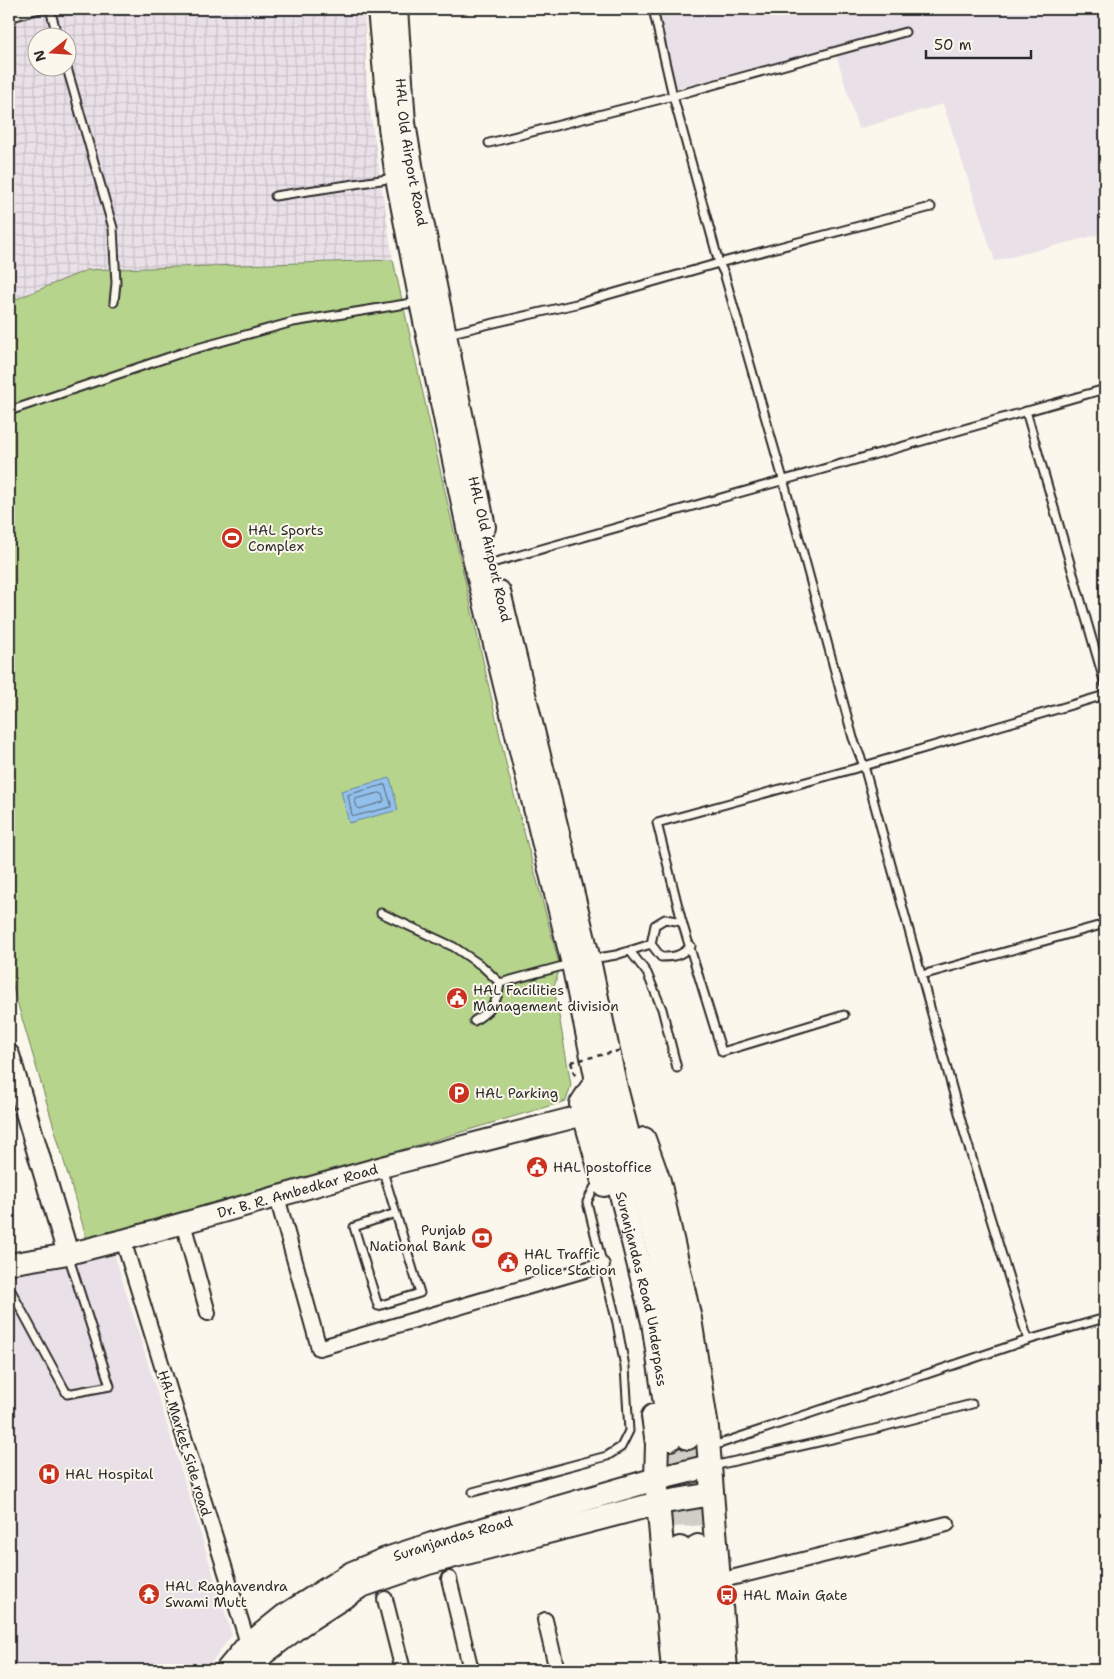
<svg xmlns="http://www.w3.org/2000/svg" width="1114" height="1679" viewBox="0 0 1114 1679" font-family="'Shantell Sans',sans-serif">
<style>
.built{fill:#eae1e8}
.industrial{fill:url(#industrial-grid);fill-rule:evenodd}
.grass{fill:#b7d48d;stroke:#71805c}
.water{fill:#92c0ec;stroke:#69849f}
.lines{fill:none;stroke-linecap:round;stroke-linejoin:round}
.shore{stroke:#546778;stroke-width:1}
.primary-tunnel{stroke:#d1cec5;stroke-width:22;stroke-dasharray:22 11;stroke-linecap:butt}
.lane-casing{stroke:#2b2b2b;stroke-width:11}
.street-casing{stroke:#2b2b2b;stroke-width:18}
.secondary-casing{stroke:#2b2b2b;stroke-width:24}
.primary-casing{stroke:#2b2b2b;stroke-width:26}
.path{stroke:#2b2b2b;stroke-width:2.5;stroke-dasharray:5 4;stroke-linecap:butt}
.lane{stroke:#fbf7ec;stroke-width:7}
.street{stroke:#fbf7ec;stroke-width:14}
.secondary{stroke:#fbf7ec;stroke-width:20}
.primary{stroke:#fbf7ec;stroke-width:22}
.path-bridge{stroke:#2b2b2b;stroke-width:2.5;stroke-dasharray:5 4;stroke-linecap:butt}
.labels{text-anchor:middle;stroke-width:4;stroke-linejoin:round;paint-order:stroke}
.street-label{font-size:14px;fill:#2b2b2b;stroke:#fbf7ec}
.poi-label{font-size:14px;fill:#2b2b2b;stroke:#fbf7ec;text-anchor:start}
</style>
<defs>
<pattern id="industrial-grid" width="8" height="8" patternUnits="userSpaceOnUse" patternTransform="scale(1.25)"><rect width="8" height="8" fill="#eae1e8"/><path d="M0 4h8M4 0v8" fill="none" stroke="#c9c1c7"/></pattern>
</defs>
<rect width="100%" height="100%" fill="#fbf7ec"/>
<filter id="ink" filterUnits="userSpaceOnUse"><feTurbulence type="fractalNoise" baseFrequency=".02" numOctaves="2"/><feDisplacementMap in="SourceGraphic" scale="10" xChannelSelector="R" yChannelSelector="G"/><feConvolveMatrix kernelMatrix="1 2 1 2 8 2 1 2 1" color-interpolation-filters="sRGB"/></filter>
<g filter="url(#ink)">
<g class="built">
<path d="M 650,9 L 1105,9 L 1105,233 L 995,261 L 943,104 L 858,129 L 834,47 L 674,89 Z"/>
<path d="M 114,1253 L 232,1635 L 206,1670 L 9,1670 L 9,1273 Z"/>
</g>
<path class="industrial" d="M 9,9 L 364,9 L 367,91 L 393,260 L 88,270 L 9,302 ZM 38,38 L 68,38 L 68,68 L 38,68 Z"/>
<path class="grass" d="M 393,260 L 508,772 L 560,967 L 554,987 L 571,1085 L 566,1101 L 88,1243 L 9,974 L 9,302 L 87,270 Z"/>
<path class="water" d="M 390,778 L 398,810 L 349,823 L 341,791 Z"/>
<g class="lines">
<g class="shore">
<path d="M 385,785 L 391,804 L 391,807 L 355,816 L 352,815 L 348,795 Z"/>
<path d="M 380,793 L 382,794 L 384,800 L 383,802 L 359,809 L 357,807 L 355,801 L 356,799 Z"/>
</g>
<g class="primary-tunnel">
<path d="M 688,1438 L 698,1546"/>
<path d="M 670,1439 L 680,1548"/>
</g>
<g class="lane-casing">
<g id="lane">
<path d="M 50,9 L 58,38"/>
<path d="M 653,9 L 673,96 L 719,263 L 724,273 L 783,479 L 853,738 L 864,766 L 965,1135 L 1028,1340"/>
<path d="M 9,18 L 40,9"/>
<path d="M 67,68 L 113,228 L 116,283 L 114,302"/>
<path d="M 489,143 L 673,96 L 905,32"/>
<path d="M 275,196 L 394,178"/>
<path d="M 447,334 L 576,304 L 719,263 L 931,207"/>
<path d="M 9,411 L 187,351 L 293,322 L 418,302"/>
<path d="M 1026,411 L 1105,684"/>
<path d="M 492,563 L 1105,389"/>
<path d="M 381,913 L 454,947 L 482,966 L 500,983 L 570,964"/>
<path d="M 651,944 L 655,925 L 665,919 L 682,922"/>
<path d="M 630,951 L 647,973 L 662,1009 L 677,1068"/>
<path d="M 592,959 L 616,955 L 651,944 L 661,957 C 675,957 680,956 691,946"/>
<path d="M 922,975 L 1105,924"/>
<path d="M 844,1015 L 722,1052 L 682,922 L 657,823 L 864,766 L 1105,695"/>
<path d="M 474,1021 C 490,1011 498,1003 500,983"/>
<path d="M 382,1168 L 420,1293 L 378,1306 L 354,1227 L 396,1213"/>
<path d="M 9,1287 L 67,1394 L 110,1386 L 68,1255"/>
<path d="M 710,1444 L 719,1444 L 1028,1340 L 1105,1318"/>
<path d="M 713,1466 L 863,1432 L 972,1404"/>
<path d="M 473,1492 L 607,1456 L 621,1447 L 629,1431 L 625,1367 L 617,1323 L 587,1202 L 594,1188 L 600,1185"/>
</g>
</g>
<g class="street-casing">
<g id="street">
<path d="M 277,1197 L 319,1348 L 602,1265"/>
<path d="M 183,1223 L 208,1313"/>
<path d="M 123,1240 L 250,1650"/>
<path d="M 449,1579 L 471,1670"/>
<path d="M 719,1581 L 947,1524"/>
<path d="M 385,1599 L 403,1670"/>
<path d="M 545,1620 L 557,1670"/>
</g>
</g>
<g class="secondary-casing">
<g id="secondary">
<path d="M 9,1055 L 68,1254"/>
<path id="s1" d="M 9,1264 L 68,1254 L 123,1240 L 382,1167 L 584,1115"/>
</g>
</g>
<g class="primary-casing">
<g id="primary">
<path id="s2" d="M 379,9 L 390,127 L 397,178 L 421,302 L 476,566 L 573,964 L 617,1178 L 653,1322 L 670,1439"/>
<path id="s3" d="M 396,9 L 404,123 L 413,177 L 484,527"/>
<path d="M 499,592 L 589,960 L 615,1084 L 658,1252 L 671,1318 L 682,1385 L 688,1438"/>
<path d="M 596,1081 L 581,1104 L 604,1185"/>
<path d="M 644,1139 L 659,1181 L 690,1319 L 707,1428 L 726,1670"/>
<path d="M 653,1416 L 657,1444 L 656,1479 L 673,1670"/>
<path d="M 698,1546 L 709,1670"/>
<path d="M 680,1548 L 690,1670"/>
<path id="s4" d="M 227,1670 L 247,1646 L 284,1616 L 352,1573 L 386,1559 L 432,1544 L 656,1479 L 710,1466"/>
<path d="M 249,1670 L 264,1653 L 302,1624 L 361,1586 L 428,1563 L 659,1503 L 712,1494"/>
</g>
</g>
<path class="path" d="M 571,1062 L 576,1079"/>
<use href="#lane" class="lane"/>
<use href="#street" class="street"/>
<use href="#secondary" class="secondary"/>
<use href="#primary" class="primary"/>
<path class="path-bridge" d="M 571,1062 L 622,1050"/>
</g>
</g>
<defs>
<g id="stadium-disc" transform="scale(1.125)"><circle r="9.5" fill="#c8321e" stroke="#fbf7ec"/><path d="M0-5a6.5 5 0 1 0 0 10a6.5 5 0 1 0 0-10ZM-3.5-1.8h7v3.6h-7Z" fill="#fff"/></g>
<g id="civic-disc" transform="scale(1.125)"><circle r="9.5" fill="#c8321e" stroke="#fbf7ec"/><path d="M-.6-6.5H3V-4.5H.6V-3L4-1V1h2V6H-6V1h2V-1L-.6-3ZM-1.2 2.5V6h2.4V2.5Z" fill="#fff"/></g>
<g id="parking-disc" transform="scale(1.125)"><circle r="9.5" fill="#c8321e" stroke="#fbf7ec"/><path d="M-3.5-5.5H1a3.5 3.5 0 0 1 0 7H-1V5.5H-3.5ZM-1-3.4V-.6H.8a1.4 1.4 0 0 0 0-2.8Z" fill="#fff"/></g>
<g id="bank-disc" transform="scale(1.125)"><circle r="9.5" fill="#c8321e" stroke="#fbf7ec"/><path d="M-6-4H6V4H-6ZM0-2.3a2.3 2.3 0 1 0 0 4.6a2.3 2.3 0 1 0 0-4.6Z" fill="#fff"/></g>
<g id="hospital-disc" transform="scale(1.125)"><circle r="9.5" fill="#c8321e" stroke="#fbf7ec"/><path d="M-5-5h3v3.5h4V-5h3V5h-3V1.5h-4V5h-3Z" fill="#fff"/></g>
<g id="temple-disc" transform="scale(1.125)"><circle r="9.5" fill="#c8321e" stroke="#fbf7ec"/><path d="M0-6L5-2H3V0L6.5 2.5H4V6H1.5V3h-3V6H-4V2.5H-6.5L-3 0V-2H-5Z" fill="#fff"/></g>
<g id="bus-disc" transform="scale(1.125)"><circle r="9.5" fill="#c8321e" stroke="#fbf7ec"/><path d="M-5-6H5V4H4V6H2V4H-2V6H-4V4H-5ZM-3.5-4V0h7V-4ZM-3.5 1.2v1.5H-2V1.2ZM2 1.2v1.5H3.5V1.2Z" fill="#fff"/></g>
</defs>
<g fill-rule="evenodd">
<use href="#stadium-disc" x="232" y="538"/>
<use href="#civic-disc" x="457" y="998"/>
<use href="#parking-disc" x="459" y="1093"/>
<use href="#civic-disc" x="537" y="1167"/>
<use href="#bank-disc" x="482" y="1238"/>
<use href="#civic-disc" x="508" y="1262"/>
<use href="#hospital-disc" x="49" y="1474"/>
<use href="#temple-disc" x="149" y="1594"/>
<use href="#bus-disc" x="727" y="1595"/>
</g>
<g class="labels">
<g class="street-label">
<text dy="5" stroke="none"><textPath href="#s3" startOffset="144">HAL Old Airport Road</textPath></text>
<text transform="translate(490 549) rotate(77)" y="5">HAL Old Airport Road</text>
<text dy="5" stroke="none"><textPath href="#s1" startOffset="298">Dr. B. R. Ambedkar Road</textPath></text>
<text dy="5" stroke="none"><textPath href="#s2" startOffset="1308">Suranjandas Road Underpass</textPath></text>
<text transform="translate(185 1443) rotate(73)" y="5">HAL Market Side road</text>
<text dy="5" stroke="none"><textPath href="#s4" startOffset="266">Suranjandas Road</textPath></text>
</g>
<g class="poi-label">
<text x="248" y="535">HAL Sports<tspan x="248" dy="16">Complex</tspan></text>
<text x="473" y="995">HAL Facilities<tspan x="473" dy="16">Management division</tspan></text>
<text x="475" y="1098">HAL Parking</text>
<text x="553" y="1172">HAL postoffice</text>
<text x="466" y="1235" text-anchor="end">Punjab<tspan x="466" dy="16">National Bank</tspan></text>
<text x="524" y="1259">HAL Traffic<tspan x="524" dy="16">Police Station</tspan></text>
<text x="65" y="1479">HAL Hospital</text>
<text x="165" y="1591">HAL Raghavendra<tspan x="165" dy="16">Swami Mutt</tspan></text>
<text x="743" y="1600">HAL Main Gate</text>
</g>
</g>
<rect width="1114" height="1679" fill="none" stroke="#fbf7ec" stroke-width="30"/>
<rect x="15" y="15" width="1084" height="1649" fill="none" stroke="#2b2b2b" stroke-width="2" filter="url(#ink)"/>
<g transform="translate(52 52) rotate(253)"><circle r="24" fill="#fbf7ec" stroke="#a8a59f"/>
<path d="M0-4L9 19L0 12L-9 19Z" fill="#c8321e"/>
<text y="-8" font-size="14" font-weight="bold" text-anchor="middle" fill="#2b2b2b">N</text>
</g>
<path d="M926 50v8h105v-8" fill="none" stroke="#2b2b2b" stroke-width="2.5"/>
<text x="934" y="50" font-size="15" fill="#2b2b2b" stroke="#fbf7ec" stroke-width="4" paint-order="stroke">50 m</text>
</svg>
